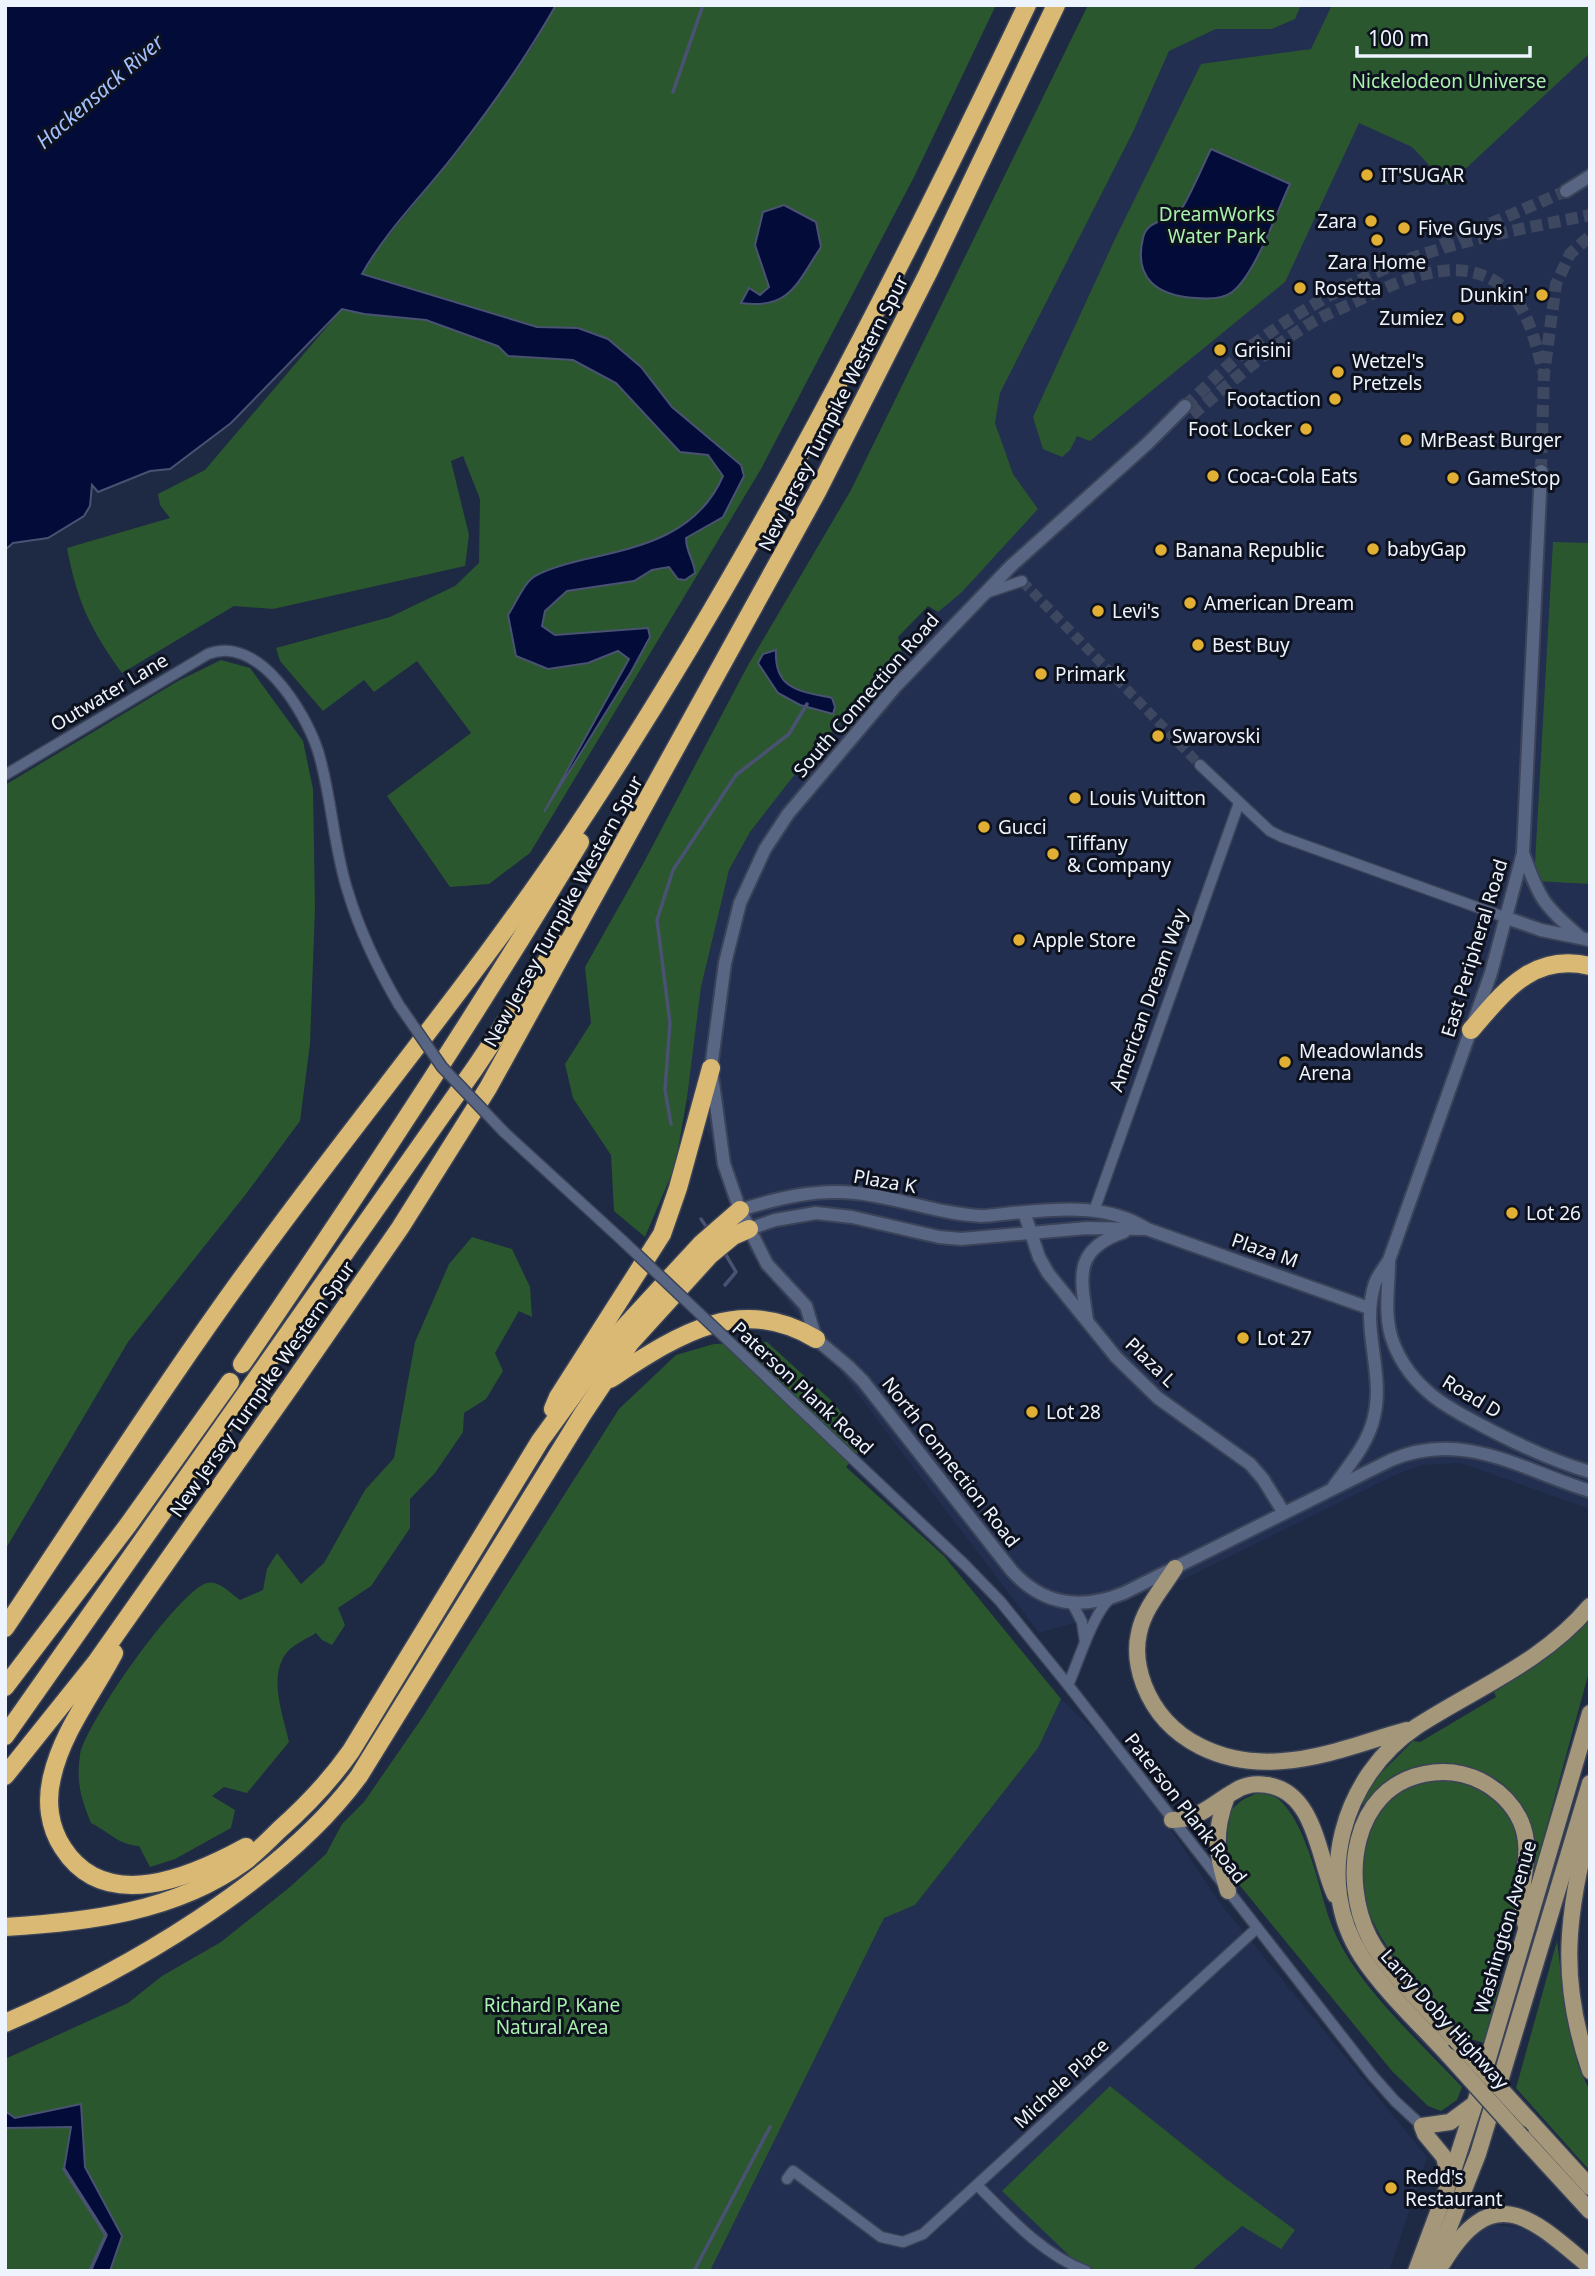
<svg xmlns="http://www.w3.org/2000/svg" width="1595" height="2276" viewBox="0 0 1595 2276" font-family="'Noto Sans',sans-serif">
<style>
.built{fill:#222f50}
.green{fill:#2b572e}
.water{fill:#030c38;stroke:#4a5273;stroke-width:2}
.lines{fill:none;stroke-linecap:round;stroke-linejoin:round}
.stream{stroke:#4a5273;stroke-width:3.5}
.minor-tunnel{stroke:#3d475f;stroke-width:10;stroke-dasharray:10 5;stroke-linecap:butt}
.tertiary-tunnel{stroke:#3d475f;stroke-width:12;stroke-dasharray:12 6;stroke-linecap:butt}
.minor-casing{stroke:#3b4358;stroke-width:13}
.tertiary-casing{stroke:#3b4358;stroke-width:16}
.primary-casing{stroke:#3b4358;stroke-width:19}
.motorway-casing{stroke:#3b4358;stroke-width:21}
.minor{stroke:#586684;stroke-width:10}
.tertiary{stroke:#586684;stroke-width:12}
.primary{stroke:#a5987a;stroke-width:16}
.motorway{stroke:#d9b973;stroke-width:18}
.minor-bridge-casing{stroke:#3b4358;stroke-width:13;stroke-linecap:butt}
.primary-bridge-casing{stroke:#3b4358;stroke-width:19;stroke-linecap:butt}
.minor-bridge{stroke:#586684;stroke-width:10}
.primary-bridge{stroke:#a5987a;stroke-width:16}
.poi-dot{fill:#e1af34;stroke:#0d121e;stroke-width:2.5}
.labels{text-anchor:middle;stroke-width:6;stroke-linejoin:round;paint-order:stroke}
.park-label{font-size:19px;fill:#abf1ae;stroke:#0d121e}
.poi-label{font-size:19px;fill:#eef4fe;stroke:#0d121e;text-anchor:start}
.street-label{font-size:19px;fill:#eef4fe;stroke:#0d121e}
.water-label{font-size:21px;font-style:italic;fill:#a4c0fe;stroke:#0d121e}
</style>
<rect width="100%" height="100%" fill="#1e2943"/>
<g class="built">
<path d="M 1301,5 L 1590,5 L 1590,1509 L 1460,1463 L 1422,1465 L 1395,1475 L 1182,1580 L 1155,1586 L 1074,1623 L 1039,1633 L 750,1252 L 727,1196 L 711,1138 L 687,1098 L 701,987 L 729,870 L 750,832 L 792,778 L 902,653 L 907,643 L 934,614 L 962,592 L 1037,509 L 1013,475 L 995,423 L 1000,393 L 1133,132 L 1169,51 L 1216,29 L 1272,29 L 1295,19 Z"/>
<path d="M 1061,1699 L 1125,1760 L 1219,1902 L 1427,2157 L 1389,2271 L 710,2271 L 884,1918 L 915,1905 L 1038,1748 Z"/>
<path d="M 1485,2224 L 1530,2229 L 1580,2271 L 1452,2271 L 1465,2241 Z"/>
</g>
<g class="green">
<path d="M 556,5 L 996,5 L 914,177 L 761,469 L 530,853 L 489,884 L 450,887 L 387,796 L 471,733 L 417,661 L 374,692 L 364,680 L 323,711 L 280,661 L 276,648 L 390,617 L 455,586 L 479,563 L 480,499 L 463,456 L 451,461 L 469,535 L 465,566 L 273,609 L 234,606 L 122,673 C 90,629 77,601 67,548 L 170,518 L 160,505 L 158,494 L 205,470 L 342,309 L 376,251 L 458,151 L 533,46 Z"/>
<path d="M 1088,5 L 1301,5 L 1295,19 L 1272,29 L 1216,29 L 1169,51 L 1133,132 L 1000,393 L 995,423 L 1013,474 L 1038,509 L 962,592 L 938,612 L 928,606 L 898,637 L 902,653 L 792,778 L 750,832 L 729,870 L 701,987 L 687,1098 L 675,1166 L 645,1237 L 614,1211 L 611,1155 L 573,1098 L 565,1064 L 591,1023 L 585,967 L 643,864 L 747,667 L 851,490 Z"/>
<path d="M 1332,5 L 1590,5 L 1590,53 L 1448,185 L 1412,147 L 1359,123 L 1285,282 L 1090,441 L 1077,436 L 1070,450 L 1062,457 L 1043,449 L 1033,417 L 1115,239 L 1201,64 L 1311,49 Z"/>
<path d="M 1553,542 L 1590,543 L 1590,884 L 1534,881 Z"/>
<path d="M 221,660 L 250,668 L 303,741 L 313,789 L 315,907 L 310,1044 L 300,1121 L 246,1194 L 128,1342 L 5,1550 L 5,785 L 178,681 Z"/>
<path d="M 472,1237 L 512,1249 L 530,1287 L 532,1317 L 519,1311 L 495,1353 L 503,1371 L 486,1399 L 464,1413 L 463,1432 L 435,1473 L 410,1499 L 410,1528 L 371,1586 L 338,1608 L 345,1625 L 332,1645 L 322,1640 L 316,1633 C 308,1638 295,1644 288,1651 C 267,1675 283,1715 289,1742 L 247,1793 L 224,1787 L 212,1796 L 235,1810 L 231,1828 L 175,1859 L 150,1867 L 139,1846 C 119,1845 109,1832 91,1823 C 81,1798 76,1783 80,1755 C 85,1724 178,1591 207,1583 C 219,1580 231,1594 240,1600 L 263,1590 L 267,1569 L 277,1553 L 301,1584 L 324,1563 L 365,1490 L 394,1458 L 415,1342 L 449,1264 Z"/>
<path d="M 767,1342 L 834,1403 L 865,1444 L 846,1467 L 944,1556 L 1061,1699 L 1038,1748 L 915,1905 L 884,1918 L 710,2271 L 5,2271 L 5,2059 L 128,2003 L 162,1976 L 221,1942 L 290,1887 L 326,1854 L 342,1824 L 364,1802 L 422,1718 L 619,1409 L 676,1355 L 714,1344 Z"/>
<path d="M 1590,1619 L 1590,1668 L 1534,1873 L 1532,1872 C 1528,1854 1522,1811 1514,1797 C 1492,1761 1423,1754 1390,1778 C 1380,1785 1371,1796 1363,1805 L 1361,1804 L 1376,1778 L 1413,1741 L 1420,1742 L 1496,1697 L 1494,1692 C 1530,1671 1561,1649 1590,1619 Z"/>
<path d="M 1446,1778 C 1478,1784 1511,1801 1519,1835 C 1525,1862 1518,1890 1513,1916 C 1505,1959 1496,2001 1485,2043 L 1467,2038 C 1414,1979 1330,1912 1374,1824 C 1389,1792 1412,1782 1446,1778 Z"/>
<path d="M 1260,1791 C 1304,1796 1318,1891 1332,1926 C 1354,1983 1420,2042 1462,2087 L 1457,2100 L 1441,2111 L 1428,2106 L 1392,2071 L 1237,1882 C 1221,1857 1213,1822 1241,1801 C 1247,1797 1255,1795 1260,1791 Z"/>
<path d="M 1557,1941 L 1566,2016 L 1578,2065 L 1590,2092 L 1590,2171 L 1516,2088 Z"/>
<path d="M 1110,2086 L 1226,2179 L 1295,2230 L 1281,2249 L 1242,2226 L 1191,2271 L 1100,2271 L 1077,2263 L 1002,2191 Z"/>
</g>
<g class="water">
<path d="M 5,5 L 556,5 C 527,56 493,105 457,151 C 426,192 387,229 362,274 L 537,327 L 578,328 L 608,339 L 641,367 L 672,407 L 741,465 L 744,476 L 723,517 L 686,538 C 686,553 694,559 695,573 L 685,580 L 678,579 L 669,567 L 652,570 L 634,581 L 567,591 L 545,611 L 542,626 L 555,635 L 648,628 L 650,637 L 631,672 L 544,812 L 629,659 L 618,651 L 588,663 L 548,669 L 516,656 L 508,615 C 515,605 522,587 531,579 C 540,571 569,563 582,560 C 639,547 697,536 723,476 L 708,455 L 680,452 L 616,383 L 573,360 L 508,356 L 498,346 L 426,320 L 364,314 L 342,309 L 231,423 L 170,469 L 150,471 L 98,492 L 92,485 L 90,506 L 84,516 L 48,538 L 13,543 L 5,550 Z"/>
<path d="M 1211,149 L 1290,184 C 1277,211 1255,275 1232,292 C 1223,299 1207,299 1196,298 C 1159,296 1133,280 1143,238 C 1147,219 1168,222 1180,211 C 1187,203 1205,161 1211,149 Z"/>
<path d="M 784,205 L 816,222 L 821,247 C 797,283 790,310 741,303 L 749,288 L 760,295 L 769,287 L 755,245 L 763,212 Z"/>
<path d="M 776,650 C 774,690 800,691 832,698 L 835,707 L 833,714 L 800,705 L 778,693 L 758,663 L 763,654 Z"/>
<path d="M 81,2104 L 85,2167 L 122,2236 L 110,2271 L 90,2271 L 106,2235 L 64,2169 L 71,2127 L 5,2128 L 5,2111 L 15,2118 Z"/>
</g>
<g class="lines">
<g class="stream">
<path d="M 673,92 L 703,5"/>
<path d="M 671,1124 L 665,1090 L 670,1023 L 657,920 L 673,870 L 736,775 L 789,734 L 807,704"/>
<path d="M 701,1219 L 708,1229"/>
<path d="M 723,1250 L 736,1272 L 725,1285"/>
<path d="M 64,2169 L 106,2235 L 90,2271"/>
<path d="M 694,2271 L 770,2127"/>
</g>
<path class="minor-tunnel" d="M 1022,581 L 1200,765"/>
<g class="tertiary-tunnel">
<path d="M 1441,245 L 1566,191"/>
<path d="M 1185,406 C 1210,384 1233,358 1261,339 C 1307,306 1359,277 1412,258 C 1469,238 1531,227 1590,215"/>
<path d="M 1192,415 C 1230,383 1268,349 1311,323 C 1326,314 1343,308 1359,300 C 1405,278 1465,250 1509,292 C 1530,313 1536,346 1544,374"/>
<path d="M 1541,471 L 1544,374 L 1556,284 L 1570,254 L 1590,236"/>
</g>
<g class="minor-casing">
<g id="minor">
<path d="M 986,593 L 1022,581"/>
<path d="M 1200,765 L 1270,831 L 1282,837 L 1507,918"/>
<path d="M 5,775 L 208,654 C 258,634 305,711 318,751 C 332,797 333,846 348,892 C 360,932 378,969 399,1005"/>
<path d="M 504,1132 L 623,1241"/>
<path d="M 1094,1211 L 1239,803"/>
<path d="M 853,1459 L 964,1564 L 1000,1601 L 1068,1685 L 1372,2075 L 1395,2101 L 1422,2126"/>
<path d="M 1072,1603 L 1082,1622 L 1085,1642"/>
<path d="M 1068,1685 C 1078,1663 1093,1613 1110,1599"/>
<path d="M 787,2179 L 793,2171 L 881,2237 L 903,2242 L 923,2234 L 1257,1928"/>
<path d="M 977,2185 C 1009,2217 1042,2254 1086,2271"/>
</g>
</g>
<g class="tertiary-casing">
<g id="tertiary">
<path d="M 1566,191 L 1590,176"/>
<path d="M 1185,406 L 1148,443 L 1011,566 L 896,686 L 788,814 L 765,849 L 740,903 L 725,963 L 711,1068 L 724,1164 L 740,1210 L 767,1264 L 806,1306 L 816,1339 L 848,1366 L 863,1381 L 1012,1571 C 1044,1606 1081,1610 1124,1593 L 1391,1460 C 1463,1429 1522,1470 1590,1491"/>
<path d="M 1523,853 C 1539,898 1543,905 1579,936"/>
<path d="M 1507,918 L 1541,930 L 1590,940"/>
<path d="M 740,1210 C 778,1198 815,1189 855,1193 C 898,1197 938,1214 981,1216 C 991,1216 1002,1214 1012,1213 C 1057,1209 1108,1203 1147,1229 L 1369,1308"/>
<path d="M 1024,1212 L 1039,1257 L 1048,1273 L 1116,1357 L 1158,1398 L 1250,1464 L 1263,1479 L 1284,1513"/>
<path d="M 749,1229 L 775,1220 L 816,1213 L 852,1217 L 939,1237 L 961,1239 L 1087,1228 L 1147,1229"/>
<path d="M 1389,1261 C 1389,1286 1384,1311 1391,1336 C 1397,1356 1410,1376 1426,1390 C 1438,1402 1452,1409 1466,1417 C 1506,1439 1546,1459 1590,1472"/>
<path d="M 1087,1320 C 1080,1275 1074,1249 1124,1232"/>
<path d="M 1334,1486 C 1349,1465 1368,1444 1374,1417 C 1385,1372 1360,1328 1375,1283 C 1378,1275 1384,1268 1389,1260 L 1491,973 L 1523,853 L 1541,471"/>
</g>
</g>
<g class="primary-casing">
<g id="primary">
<path d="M 1175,1568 C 1162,1589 1144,1608 1139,1633 C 1135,1650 1138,1669 1144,1685 C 1166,1742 1225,1766 1283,1761 C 1326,1758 1366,1741 1407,1730"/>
<path d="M 1227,1796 C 1213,1834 1216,1853 1228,1891"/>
<path d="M 1172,1820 C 1199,1820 1213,1803 1235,1791 C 1244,1785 1256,1783 1267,1785 C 1316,1792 1318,1859 1335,1895"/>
<path d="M 1590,1823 C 1567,1916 1558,1978 1590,2071"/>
<path d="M 1455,2039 C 1429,2010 1387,1972 1369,1937 C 1341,1880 1351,1789 1424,1774 C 1443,1770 1463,1772 1481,1781 C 1498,1790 1513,1804 1521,1822 C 1532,1848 1523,1870 1522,1896 C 1521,1905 1524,1914 1525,1923"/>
<path d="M 1450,2057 C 1421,2025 1385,1992 1362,1957 C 1312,1881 1343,1776 1416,1727 C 1476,1688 1542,1663 1590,1606"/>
<path d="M 1528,2119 L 1590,2187"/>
<path d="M 1522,2137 L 1590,2211"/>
<path d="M 1450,2180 L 1444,2157 L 1425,2134 L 1422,2126 L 1450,2122 L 1473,2105"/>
<path d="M 1443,2263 C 1494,2178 1534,2220 1590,2267"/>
<path d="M 1416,2271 L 1450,2180 L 1475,2103 L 1590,1713"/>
<path d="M 1432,2271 L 1478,2154 L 1590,1783"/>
</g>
</g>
<g class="motorway-casing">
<g id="motorway">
<path d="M 1471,1030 C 1504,992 1533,952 1590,966"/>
<path d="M 242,1364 C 359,1193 473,1020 580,842"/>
<path d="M 610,1379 C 675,1337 739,1292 816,1339"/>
<path d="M 553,1409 L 558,1397 L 662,1234 L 678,1188 L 711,1068"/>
<path d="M 5,1628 C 91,1500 174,1369 266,1245 C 373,1099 489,961 588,810 C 756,554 895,282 1027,5"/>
<path d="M 114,1653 C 93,1693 62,1732 52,1777 C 46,1801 49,1827 63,1848 C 106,1915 193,1876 246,1847"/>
<path d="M 5,1687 L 128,1525 L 230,1382"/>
<path d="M 5,1736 L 475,1068 L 558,944"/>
<path d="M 5,1776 L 97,1661 L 292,1384 L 400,1228 L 488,1088 L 817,492 L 928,273 L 1056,5"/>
<path d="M 5,1927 C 87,1922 175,1912 244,1862 C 256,1853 268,1841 279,1830 C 306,1806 330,1781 351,1751 L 540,1441 L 617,1335 L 701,1244 L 740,1210"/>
<path d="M 5,2023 C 124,1972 282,1881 359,1776 L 582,1415 L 630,1343 L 710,1255 L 733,1236 L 749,1229"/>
</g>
</g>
<use href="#minor" class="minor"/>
<use href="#tertiary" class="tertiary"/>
<use href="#primary" class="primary"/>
<use href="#motorway" class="motorway"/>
<g class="minor-bridge-casing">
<g id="minor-bridge">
<path d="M 399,1005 L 442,1067 L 504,1132"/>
<path d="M 623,1241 L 853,1459"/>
</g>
</g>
<g class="primary-bridge-casing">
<g id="primary-bridge">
<path d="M 1455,2039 L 1528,2119"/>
<path d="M 1450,2057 L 1522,2137"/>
</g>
</g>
<use href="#minor-bridge" class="minor-bridge"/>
<use href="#primary-bridge" class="primary-bridge"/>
</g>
<g class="poi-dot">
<circle cx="1367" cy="175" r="7"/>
<circle cx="1371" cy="221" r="7"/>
<circle cx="1404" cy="228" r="7"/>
<circle cx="1377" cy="240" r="7"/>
<circle cx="1300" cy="288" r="7"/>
<circle cx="1542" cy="295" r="7"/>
<circle cx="1458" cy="318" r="7"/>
<circle cx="1220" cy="350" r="7"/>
<circle cx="1338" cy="372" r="7"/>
<circle cx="1335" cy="399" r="7"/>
<circle cx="1306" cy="429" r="7"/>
<circle cx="1406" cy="440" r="7"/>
<circle cx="1213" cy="476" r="7"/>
<circle cx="1453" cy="478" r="7"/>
<circle cx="1373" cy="549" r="7"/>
<circle cx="1161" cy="550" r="7"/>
<circle cx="1190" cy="603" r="7"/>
<circle cx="1098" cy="611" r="7"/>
<circle cx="1198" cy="645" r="7"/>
<circle cx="1041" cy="674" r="7"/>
<circle cx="1158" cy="736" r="7"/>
<circle cx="1075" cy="798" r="7"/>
<circle cx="984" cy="827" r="7"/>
<circle cx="1053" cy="854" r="7"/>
<circle cx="1019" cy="940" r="7"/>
<circle cx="1285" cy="1062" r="7"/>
<circle cx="1512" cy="1213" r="7"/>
<circle cx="1243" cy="1338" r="7"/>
<circle cx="1032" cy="1412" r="7"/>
<circle cx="1391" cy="2188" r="7"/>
</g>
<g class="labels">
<g class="park-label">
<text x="1449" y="88">Nickelodeon Universe</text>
<text x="1217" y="221">DreamWorks<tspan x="1217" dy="22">Water Park</tspan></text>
<text x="552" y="2012">Richard P. Kane<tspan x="552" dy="22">Natural Area</tspan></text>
</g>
<g class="poi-label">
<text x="1381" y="182">IT'SUGAR</text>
<text x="1357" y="228" text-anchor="end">Zara</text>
<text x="1418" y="235">Five Guys</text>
<text x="1377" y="269" text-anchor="middle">Zara Home</text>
<text x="1314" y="295">Rosetta</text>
<text x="1528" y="302" text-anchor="end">Dunkin'</text>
<text x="1444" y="325" text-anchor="end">Zumiez</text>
<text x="1234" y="357">Grisini</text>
<text x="1352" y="368">Wetzel's<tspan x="1352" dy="22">Pretzels</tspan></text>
<text x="1321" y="406" text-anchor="end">Footaction</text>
<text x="1292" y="436" text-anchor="end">Foot Locker</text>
<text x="1420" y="447">MrBeast Burger</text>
<text x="1227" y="483">Coca-Cola Eats</text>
<text x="1467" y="485">GameStop</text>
<text x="1387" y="556">babyGap</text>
<text x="1175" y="557">Banana Republic</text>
<text x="1204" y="610">American Dream</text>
<text x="1112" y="618">Levi's</text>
<text x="1212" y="652">Best Buy</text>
<text x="1055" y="681">Primark</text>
<text x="1172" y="743">Swarovski</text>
<text x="1089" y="805">Louis Vuitton</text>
<text x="998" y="834">Gucci</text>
<text x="1067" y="850">Tiffany<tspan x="1067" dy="22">&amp; Company</tspan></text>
<text x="1033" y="947">Apple Store</text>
<text x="1299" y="1058">Meadowlands<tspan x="1299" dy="22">Arena</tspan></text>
<text x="1526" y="1220">Lot 26</text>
<text x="1257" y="1345">Lot 27</text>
<text x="1046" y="1419">Lot 28</text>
<text x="1405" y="2184">Redd's<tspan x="1405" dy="22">Restaurant</tspan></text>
</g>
<g class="street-label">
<text transform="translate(833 413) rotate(-63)" y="7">New Jersey Turnpike Western Spur</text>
<text transform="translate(109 692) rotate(-31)" y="7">Outwater Lane</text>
<text transform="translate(866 695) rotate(-49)" y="7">South Connection Road</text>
<text transform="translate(563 911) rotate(-61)" y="7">New Jersey Turnpike Western Spur</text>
<text transform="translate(1474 948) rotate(-73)" y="7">East Peripheral Road</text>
<text transform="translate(1148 1000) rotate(-70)" y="7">American Dream Way</text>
<text transform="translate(885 1181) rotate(10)" y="7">Plaza K</text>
<text transform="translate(1265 1250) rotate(19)" y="7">Plaza M</text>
<text transform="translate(1151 1362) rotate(44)" y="7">Plaza L</text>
<text transform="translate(803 1388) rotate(43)" y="7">Paterson Plank Road</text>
<text transform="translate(262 1389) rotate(-55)" y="7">New Jersey Turnpike Western Spur</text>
<text transform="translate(1472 1396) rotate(31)" y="7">Road D</text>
<text transform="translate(951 1462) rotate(52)" y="7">North Connection Road</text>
<text transform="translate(1186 1808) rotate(52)" y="7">Paterson Plank Road</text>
<text transform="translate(1505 1927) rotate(-74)" y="7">Washington Avenue</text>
<text transform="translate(1445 2019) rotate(48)" y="7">Larry Doby Highway</text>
<text transform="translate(1061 2083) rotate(-43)" y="7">Michele Place</text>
</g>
<g class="water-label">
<text transform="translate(100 92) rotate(-41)" y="7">Hackensack River</text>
</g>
</g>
<rect width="1595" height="2276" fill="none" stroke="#eef4fe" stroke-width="14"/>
<path d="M1357 46v10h173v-10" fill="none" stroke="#eef4fe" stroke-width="3.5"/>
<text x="1368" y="46" font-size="21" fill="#eef4fe" stroke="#0d121e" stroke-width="5" paint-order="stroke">100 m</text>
</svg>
